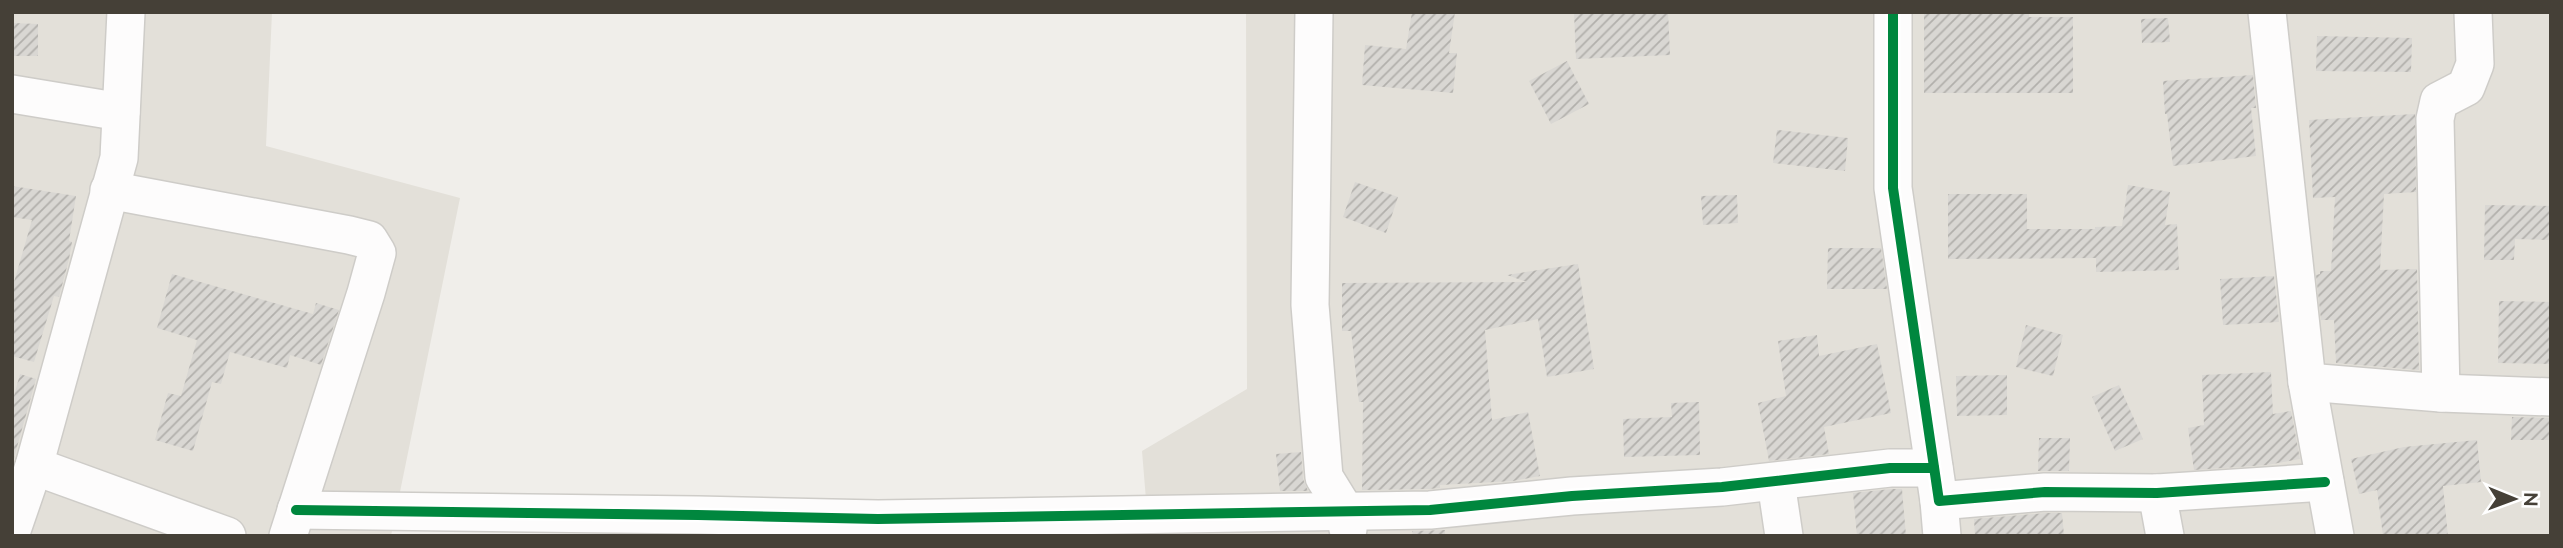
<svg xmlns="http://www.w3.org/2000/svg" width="2563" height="548" viewBox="0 0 2563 548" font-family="Raleway,sans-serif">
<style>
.residential{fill:#e3e0d9}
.building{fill:url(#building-hatch)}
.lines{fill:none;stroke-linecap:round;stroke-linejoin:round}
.street-casing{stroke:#ceccc8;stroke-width:40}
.street{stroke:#fdfcfc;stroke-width:37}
.cycleway-casing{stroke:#fff;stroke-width:15}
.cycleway{stroke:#00873e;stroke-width:10}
</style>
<defs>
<pattern id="building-hatch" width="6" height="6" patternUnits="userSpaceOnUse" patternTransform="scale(1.75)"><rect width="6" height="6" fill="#d9d7d3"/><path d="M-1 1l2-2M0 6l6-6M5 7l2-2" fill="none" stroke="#b2b0ac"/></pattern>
</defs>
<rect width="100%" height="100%" fill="#f0eeea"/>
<g class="residential">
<path d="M 12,12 L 272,12 L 266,146 L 460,198 L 391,536 L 12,536 Z"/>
<path d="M 1246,12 L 2551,12 L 2551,536 L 1149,536 L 1142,451 L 1247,389 Z"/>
</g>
<g class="building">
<path d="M 1412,12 L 1455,12 L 1449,53 L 1457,53 L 1453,93 L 1362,85 L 1365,45 L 1406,49 Z"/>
<path d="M 1574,12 L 1668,12 L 1670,55 L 1576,59 Z"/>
<path d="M 1924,12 L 2029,12 L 2029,17 L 2073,17 L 2073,93 L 1924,93 Z"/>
<path d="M 2168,18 L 2170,42 L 2142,43 L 2141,19 Z"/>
<path d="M 12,23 L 38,24 L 38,56 L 12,56 Z"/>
<path d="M 2317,36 L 2412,38 L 2411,72 L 2316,71 Z"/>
<path d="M 1567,61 L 1589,104 L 1551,124 L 1529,81 Z"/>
<path d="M 2253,75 L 2256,108 L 2251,108 L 2256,156 L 2173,166 L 2167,114 L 2165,114 L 2163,81 Z"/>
<path d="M 2415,114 L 2416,192 L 2384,194 L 2380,270 L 2417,269 L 2419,370 L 2336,363 L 2334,320 L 2321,320 L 2316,275 L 2320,274 L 2320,271 L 2331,271 L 2335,197 L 2313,198 L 2309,120 Z"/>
<path d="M 1777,130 L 1848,138 L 1845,171 L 1773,163 Z"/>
<path d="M 1355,182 L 1398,197 L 1386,233 L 1343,217 Z"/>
<path d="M 2128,185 L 2170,192 L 2165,225 L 2177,224 L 2179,270 L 2096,272 L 2096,258 L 1948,259 L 1948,194 L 2027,194 L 2027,229 L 2095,229 L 2095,227 L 2122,226 Z"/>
<path d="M 12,186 L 76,196 L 69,241 L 72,242 L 69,259 L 59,297 L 54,296 L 34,362 L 12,356 L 12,289 L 32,220 L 12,217 Z"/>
<path d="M 1737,195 L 1738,223 L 1703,225 L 1701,196 Z"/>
<path d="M 2485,205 L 2551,206 L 2551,240 L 2515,239 L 2514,260 L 2484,260 Z"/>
<path d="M 1828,248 L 1881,248 L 1887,289 L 1827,289 Z"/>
<path d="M 1578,264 L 1594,369 L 1547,377 L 1538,319 L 1485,330 L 1492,420 L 1528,412 L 1540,476 L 1513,481 L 1440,485 L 1440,488 L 1429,489 L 1362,490 L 1363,402 L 1359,402 L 1351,331 L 1342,331 L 1342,283 L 1527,282 L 1507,275 Z"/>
<path d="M 172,274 L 313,314 L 316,303 L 339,310 L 321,365 L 290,355 L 287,368 L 230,352 L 221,384 L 212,382 L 193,451 L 155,440 L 168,393 L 181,396 L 197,340 L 157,328 Z"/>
<path d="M 2274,276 L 2279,322 L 2223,325 L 2220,279 Z"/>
<path d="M 2499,301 L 2551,302 L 2551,364 L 2498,363 Z"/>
<path d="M 2026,325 L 2063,335 L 2053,376 L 2016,367 Z"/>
<path d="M 1817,335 L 1819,356 L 1877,344 L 1891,413 L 1824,427 L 1829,454 L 1769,461 L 1758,403 L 1786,396 L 1778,341 Z"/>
<path d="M 2271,372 L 2273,414 L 2291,411 L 2300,459 L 2267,465 L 2194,470 L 2188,428 L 2204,425 L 2202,375 Z"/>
<path d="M 20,374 L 36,379 L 12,465 L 12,403 Z"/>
<path d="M 2007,375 L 2007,415 L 1957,416 L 1956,376 Z"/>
<path d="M 2119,385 L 2143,439 L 2115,451 L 2092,397 Z"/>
<path d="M 1699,402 L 1700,455 L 1624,457 L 1623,419 L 1672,417 L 1671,403 Z"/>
<path d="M 2512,417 L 2551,418 L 2551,440 L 2511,440 Z"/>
<path d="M 2039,438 L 2070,438 L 2069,471 L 2038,471 Z"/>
<path d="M 2477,440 L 2481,482 L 2443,486 L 2448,536 L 2383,536 L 2377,490 L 2359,494 L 2351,459 L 2404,447 Z"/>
<path d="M 1301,452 L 1303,479 L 1308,491 L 1280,491 L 1276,454 Z"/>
<path d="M 1891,489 L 1902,489 L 1906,536 L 1857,536 L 1853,493 Z"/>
<path d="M 2046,513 L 2062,513 L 2064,536 L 1975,536 L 1974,519 Z"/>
<path d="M 1445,530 L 1445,536 L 1413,536 L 1412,531 Z"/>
</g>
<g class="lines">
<g class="street-casing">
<g id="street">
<path d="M 1314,12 L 1310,305 L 1324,477 L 1345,511 L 1348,529"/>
<path d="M 1893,12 L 1893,188 L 1939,501 L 2045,492 L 2157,493 L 2325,482"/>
<path d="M 2267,12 L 2307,382 L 2335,536"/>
<path d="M 12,94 L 121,112"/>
<path d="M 109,190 L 349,235 L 369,240 L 377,253 L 366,293 L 288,536"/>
<path d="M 2307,382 L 2441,393 L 2551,397"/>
<path d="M 2441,393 L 2435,119 L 2439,101 L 2466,87 L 2475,64 L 2473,12"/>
<path d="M 34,466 L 227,536"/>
<path d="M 1776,482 L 1784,536"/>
<path d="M 2157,493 L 2165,536"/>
<path d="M 1939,501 L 1942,536"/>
<path d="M 296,510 L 698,515 L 878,519 L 1430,510 L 1572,496 L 1722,487 L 1890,468 L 1934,468"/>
<path d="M 12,530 L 34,466 L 119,158 L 126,12"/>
</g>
</g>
<use href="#street" class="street"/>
<g class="cycleway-casing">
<g id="cycleway">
<path d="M 1893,12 L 1893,188 L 1939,501 L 2045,492 L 2157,493 L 2325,482"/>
<path d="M 296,510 L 698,515 L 878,519 L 1430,510 L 1572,496 L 1722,487 L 1890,468 L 1934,468"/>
</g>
</g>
<use href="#cycleway" class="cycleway"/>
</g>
<rect width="2563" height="548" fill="none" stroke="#454037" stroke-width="28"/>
<g transform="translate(2514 499) rotate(91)" stroke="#ffffff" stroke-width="5" paint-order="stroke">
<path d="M0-5L12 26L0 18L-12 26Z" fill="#454037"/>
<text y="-10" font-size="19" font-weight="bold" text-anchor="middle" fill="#454037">N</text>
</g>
</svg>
